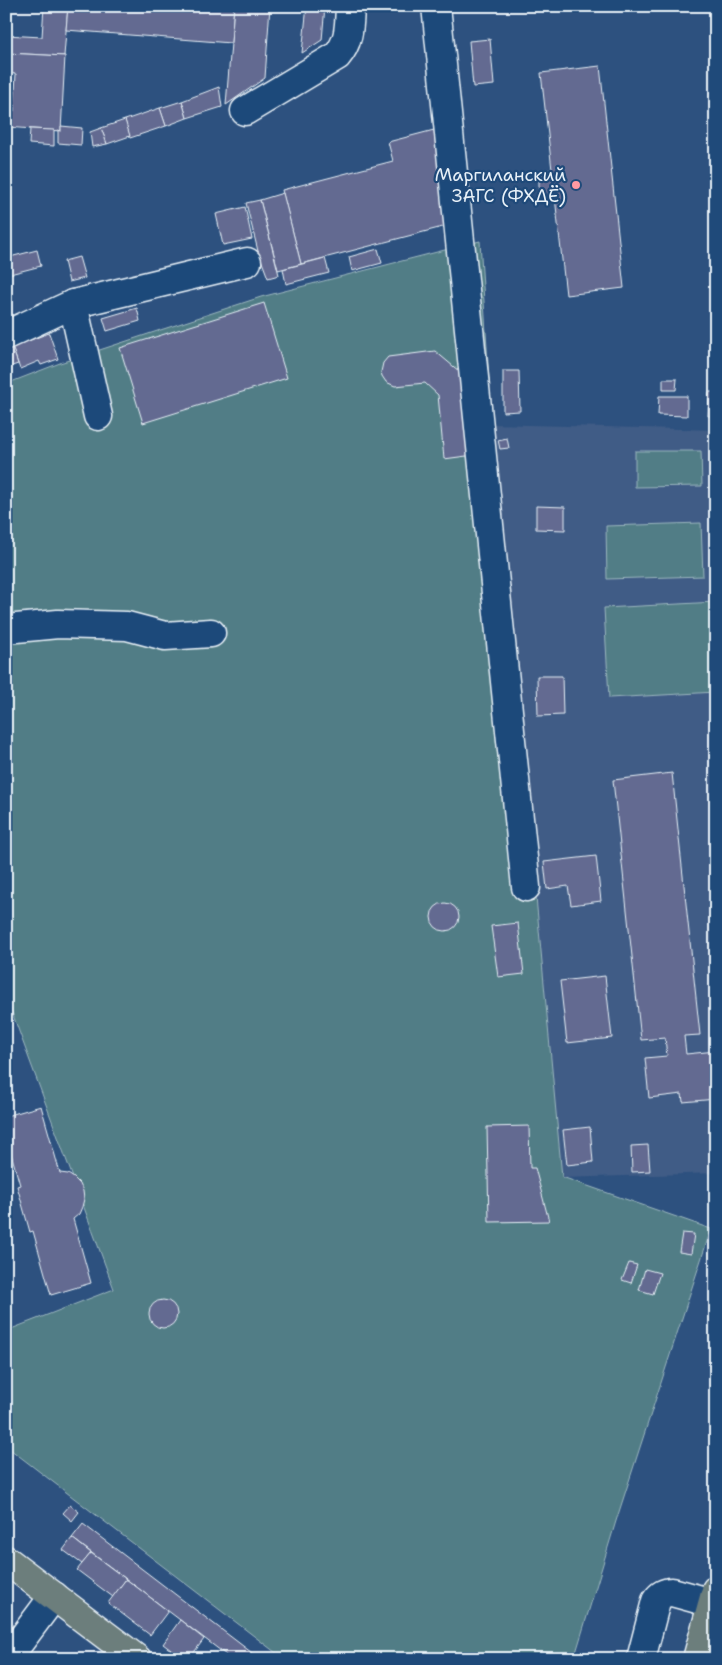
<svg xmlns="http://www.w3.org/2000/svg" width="722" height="1665" viewBox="0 0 722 1665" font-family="'Shantell Sans',sans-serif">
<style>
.built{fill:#405c86}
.green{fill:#517d86;stroke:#9cb7bf}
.building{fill:#636b91;stroke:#e8f1f8}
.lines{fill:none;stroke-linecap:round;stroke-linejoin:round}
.minor-casing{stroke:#e8f1f8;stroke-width:31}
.major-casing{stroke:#e8f1f8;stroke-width:31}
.minor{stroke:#1f4a7a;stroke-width:28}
.major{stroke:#6c7e7c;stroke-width:28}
.poi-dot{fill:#ff9aa2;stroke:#1f4a7a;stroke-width:2}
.labels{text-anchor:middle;stroke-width:4.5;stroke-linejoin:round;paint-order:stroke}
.poi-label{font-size:18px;fill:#e8f1f8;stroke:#1f4a7a;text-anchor:end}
</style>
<rect width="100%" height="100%" fill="#2d517f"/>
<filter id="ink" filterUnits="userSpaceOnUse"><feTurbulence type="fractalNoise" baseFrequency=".02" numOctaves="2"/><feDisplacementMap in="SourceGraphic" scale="10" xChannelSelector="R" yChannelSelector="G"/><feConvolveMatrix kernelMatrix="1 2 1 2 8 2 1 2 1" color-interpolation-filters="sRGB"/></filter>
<g filter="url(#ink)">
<path class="built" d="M 492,424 L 716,430 L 716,1173 L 562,1178 Z"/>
<g class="green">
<path d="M 480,241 L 492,424 L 562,1177 L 711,1229 L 616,1521 L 574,1659 L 284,1659 L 6,1446 L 6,1331 L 114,1289 L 6,996 L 6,384 L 60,363 L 261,297 Z"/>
<path d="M 635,451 L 701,451 L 702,486 L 635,487 Z"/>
<path d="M 701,523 L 703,576 L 607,579 L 606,526 Z"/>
<path d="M 716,602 L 716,692 L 609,698 L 604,608 Z"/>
</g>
<g class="building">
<path d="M 44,6 L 68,6 L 64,56 L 6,53 L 6,35 L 42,37 Z"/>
<path d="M 68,6 L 234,6 L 231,43 L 66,30 Z"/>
<path d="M 234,6 L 270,6 L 265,78 L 226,105 Z"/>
<path d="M 307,6 L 325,6 L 322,40 L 302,53 Z"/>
<path d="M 490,39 L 494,85 L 473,87 L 469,41 Z"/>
<path d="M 6,53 L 65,56 L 61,131 L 6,127 L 6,111 L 14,111 L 16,74 L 6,73 Z"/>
<path d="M 600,66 L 624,288 L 566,295 L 555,197 L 544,198 L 539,189 L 539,180 L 541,171 L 552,170 L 541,73 Z"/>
<path d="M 219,87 L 222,107 L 187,118 L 182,101 Z"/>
<path d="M 182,101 L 187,118 L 166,126 L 160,108 Z"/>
<path d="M 160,108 L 166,126 L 130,138 L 125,120 Z"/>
<path d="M 125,120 L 130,136 L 107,144 L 101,128 Z"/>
<path d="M 61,126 L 82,128 L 81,145 L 58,143 L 58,130 L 61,131 Z"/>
<path d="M 101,128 L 107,144 L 92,147 L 90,132 Z"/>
<path d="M 30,129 L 54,130 L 54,146 L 29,144 Z"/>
<path d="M 434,130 L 458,223 L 301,264 L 282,190 L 393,161 L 388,142 Z"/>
<path d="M 283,193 L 301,264 L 278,270 L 260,200 Z"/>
<path d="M 260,200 L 279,275 L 268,278 L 258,251 L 246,203 Z"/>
<path d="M 245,207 L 252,239 L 223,245 L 216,214 Z"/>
<path d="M 378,249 L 382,263 L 352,271 L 349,257 Z"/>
<path d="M 37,250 L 41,266 L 6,275 L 6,258 Z"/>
<path d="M 79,257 L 85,278 L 69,282 L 64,261 Z"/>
<path d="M 325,258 L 329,273 L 286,284 L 283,269 Z"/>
<path d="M 264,303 L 287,378 L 143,423 L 120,348 Z"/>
<path d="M 137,308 L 140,321 L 107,331 L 103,318 Z"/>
<path d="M 49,333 L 58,359 L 41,365 L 39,361 L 20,369 L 12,347 Z"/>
<path d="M 12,347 L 18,364 L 6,368 L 6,349 Z"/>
<path d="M 435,351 L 466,377 L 474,455 L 444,459 L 438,395 L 425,383 L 395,386 L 386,382 L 382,376 L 381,372 L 383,363 L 388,357 Z"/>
<path d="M 503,371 L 519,371 L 520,411 L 503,412 Z"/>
<path d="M 663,379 L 677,379 L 676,390 L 663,390 Z"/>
<path d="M 709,392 L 716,392 L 716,416 L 708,416 Z"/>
<path d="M 659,396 L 687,396 L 687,416 L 658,415 Z"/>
<path d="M 507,438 L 509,448 L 500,449 L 498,440 Z"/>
<path d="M 536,506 L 565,507 L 565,530 L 536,529 Z"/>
<path d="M 537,676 L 562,676 L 563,715 L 538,716 Z"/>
<path d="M 672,773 L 700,1035 L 684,1036 L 686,1054 L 716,1051 L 716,1099 L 683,1102 L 682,1094 L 649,1098 L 645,1058 L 667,1056 L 665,1038 L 641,1040 L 613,780 Z"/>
<path d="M 596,856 L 601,901 L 571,905 L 568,886 L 547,889 L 544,862 Z"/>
<circle cx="445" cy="917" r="14"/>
<path d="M 518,923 L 524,974 L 498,977 L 491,926 Z"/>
<path d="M 605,976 L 612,1038 L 567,1043 L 560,981 Z"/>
<path d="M 41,1106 L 60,1173 L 68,1174 L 74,1178 L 80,1184 L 83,1191 L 84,1199 L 82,1207 L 79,1214 L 73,1219 L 91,1283 L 51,1295 L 33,1231 L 30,1232 L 17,1186 L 20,1185 L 6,1136 L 6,1116 Z"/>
<path d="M 529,1126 L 530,1168 L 535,1168 L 549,1221 L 489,1222 L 487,1127 Z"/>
<path d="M 590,1127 L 593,1162 L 567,1165 L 563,1130 Z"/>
<path d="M 648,1145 L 650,1171 L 632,1172 L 631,1146 Z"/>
<path d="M 682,1233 L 694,1234 L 691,1254 L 679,1252 Z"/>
<path d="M 629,1263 L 637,1265 L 631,1283 L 622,1280 Z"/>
<path d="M 645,1269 L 660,1273 L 653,1294 L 639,1290 Z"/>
<circle cx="163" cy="1314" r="14"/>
<path d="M 70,1505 L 79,1512 L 72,1521 L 63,1513 Z"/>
<path d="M 83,1524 L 260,1659 L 231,1659 L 221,1651 L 72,1538 Z"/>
<path d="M 72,1538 L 91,1553 L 82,1564 L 63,1550 Z"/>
<path d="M 91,1553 L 126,1579 L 113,1597 L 77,1570 Z"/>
<path d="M 126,1579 L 168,1611 L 150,1635 L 108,1603 Z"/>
<path d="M 180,1620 L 204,1639 L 189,1659 L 183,1659 L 163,1644 Z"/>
</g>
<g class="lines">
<g class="minor-casing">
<g id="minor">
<path d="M 436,6 L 526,887"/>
<path d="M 245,111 L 337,56 C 350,41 349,25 350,6"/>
<path d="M 73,304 L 98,416"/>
<path d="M 6,335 L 73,304 L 247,262"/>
<path d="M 6,629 L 58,624 L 127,626 L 165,636 L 211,633"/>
<path d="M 7,1659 L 54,1596"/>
<path d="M 641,1659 L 656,1601 C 660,1595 664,1592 672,1592 L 712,1603"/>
</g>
</g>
<g class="major-casing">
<g id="major">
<path d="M 6,1560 L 137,1659"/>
<path d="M 697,1659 L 716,1590"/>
</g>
</g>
<use href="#minor" class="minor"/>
<use href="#major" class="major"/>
</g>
</g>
<circle class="poi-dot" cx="576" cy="185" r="5"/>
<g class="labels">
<g class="poi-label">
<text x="566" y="181">Маргиланский<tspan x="566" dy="21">ЗАГС (ФХДЁ)</tspan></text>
</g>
</g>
<rect width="722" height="1665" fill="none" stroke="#1f4a7a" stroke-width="25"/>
<rect x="12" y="12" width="697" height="1640" fill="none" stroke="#e8f1f8" stroke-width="2" filter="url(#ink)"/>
</svg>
